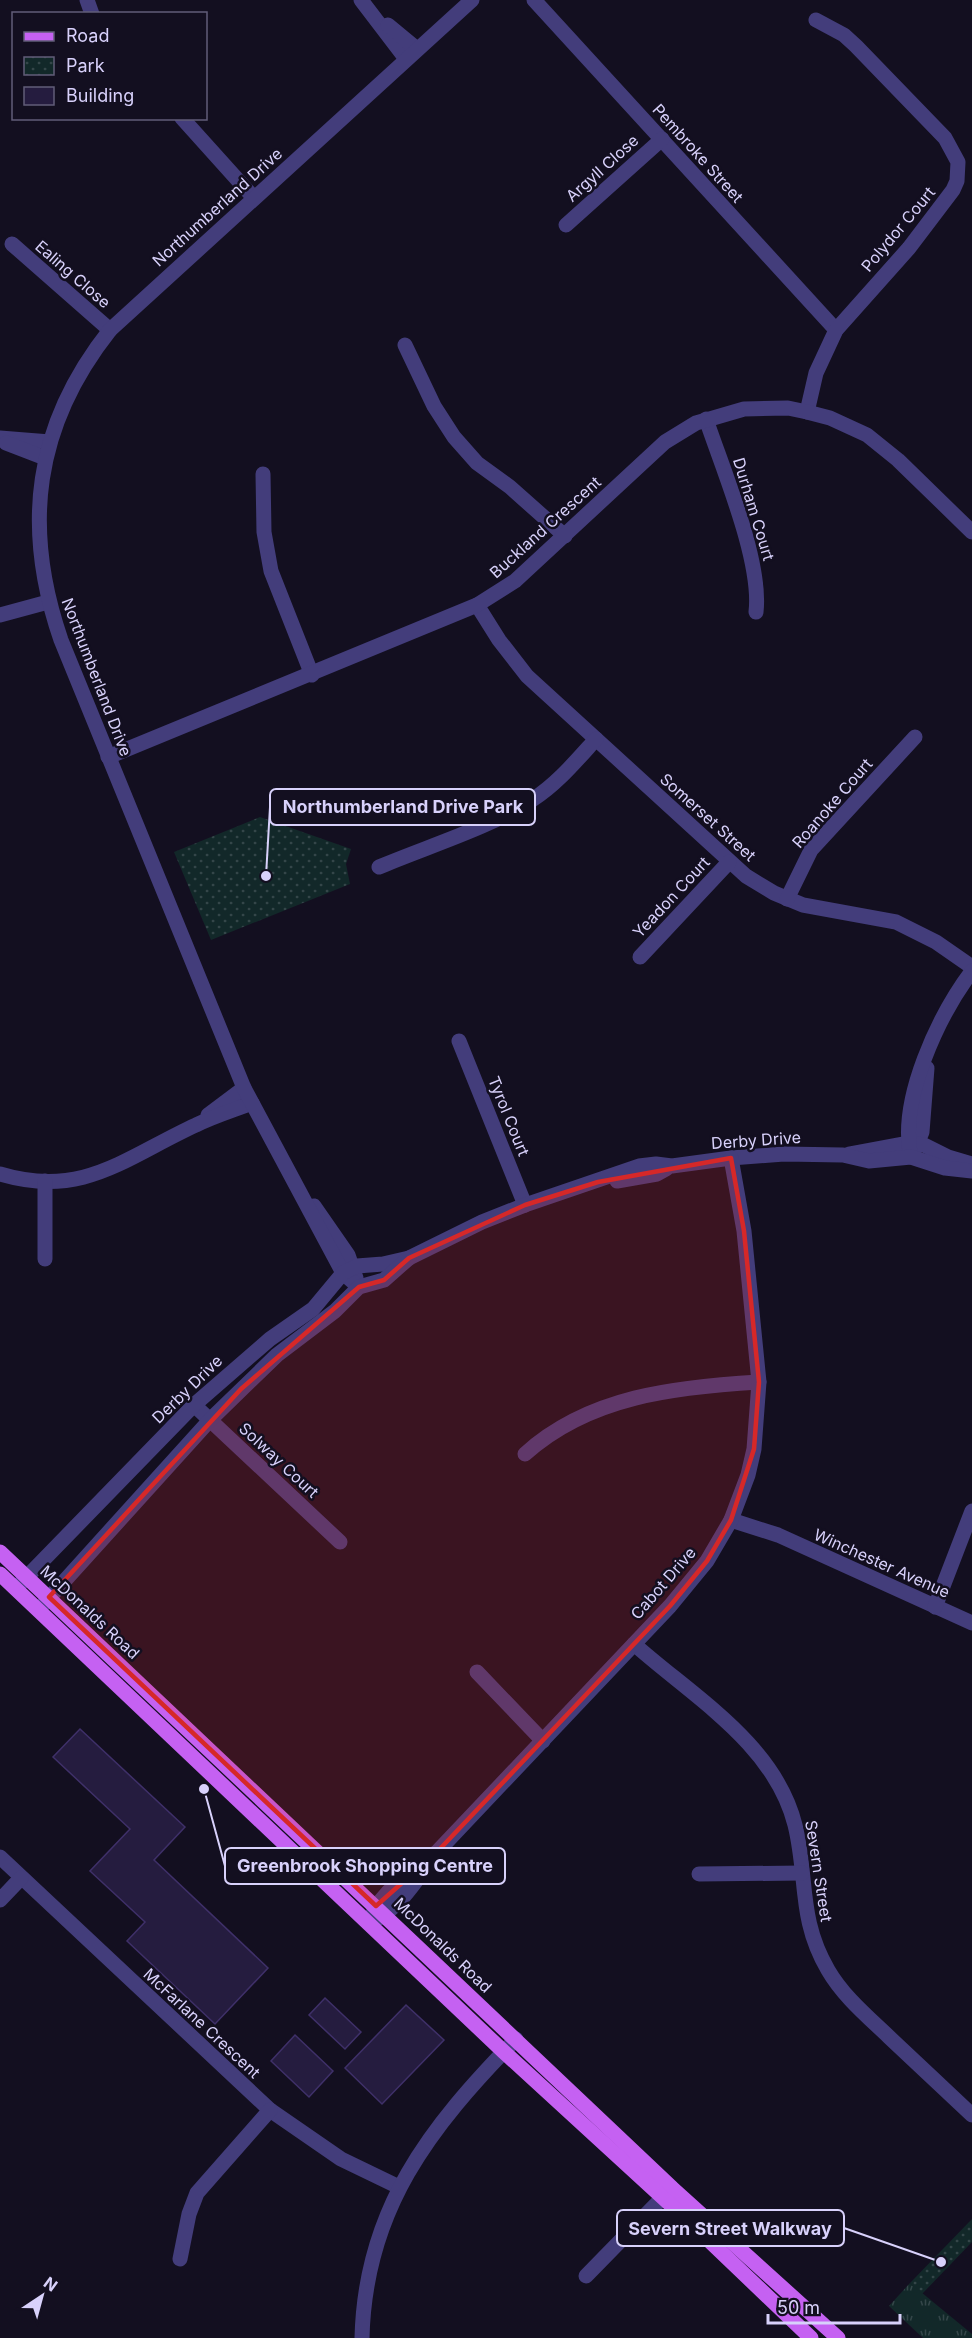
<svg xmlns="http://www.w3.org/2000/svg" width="972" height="2338" viewBox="0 0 972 2338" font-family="Inter,sans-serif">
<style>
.grass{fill:url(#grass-tufts)}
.park{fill:url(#park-dots)}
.building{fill:#251c3f;stroke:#3f3069;stroke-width:1.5}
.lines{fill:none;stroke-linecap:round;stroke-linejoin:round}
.minor{stroke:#433d7b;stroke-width:15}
.major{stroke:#c561f2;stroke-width:15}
.marked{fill:#d62828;fill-opacity:0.2;stroke:#d62828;stroke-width:4.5;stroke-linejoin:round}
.labels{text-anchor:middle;stroke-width:5;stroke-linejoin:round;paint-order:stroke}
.street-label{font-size:16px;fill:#d8d1fb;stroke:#130f20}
.leader{fill:none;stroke:#d8d1fb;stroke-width:2}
.callout-dot{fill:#d8d1fb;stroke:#130f20;stroke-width:2}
.callout{fill:#130f20;stroke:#d8d1fb;stroke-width:2}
.callout-label{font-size:18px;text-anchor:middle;font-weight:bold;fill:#d8d1fb}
</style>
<defs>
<pattern id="grass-tufts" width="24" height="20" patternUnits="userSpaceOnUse" patternTransform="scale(1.5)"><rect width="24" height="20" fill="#122829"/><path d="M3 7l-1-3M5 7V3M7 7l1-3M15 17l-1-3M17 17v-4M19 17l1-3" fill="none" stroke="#344649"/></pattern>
<pattern id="park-dots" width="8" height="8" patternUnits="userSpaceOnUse" patternTransform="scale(1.5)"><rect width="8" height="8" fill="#122829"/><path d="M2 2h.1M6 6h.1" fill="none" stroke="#344649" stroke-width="1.8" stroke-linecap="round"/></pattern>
</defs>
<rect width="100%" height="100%" fill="#130f20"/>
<path class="grass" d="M 910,2283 L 972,2334 L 972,2338 L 923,2338 L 889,2306 Z"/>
<g class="park">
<path d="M 260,817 L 351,849 L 346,864 L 350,884 L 211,940 L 174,852 Z"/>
<path d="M 972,2219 L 972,2242 L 922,2294 L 910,2283 Z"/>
</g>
<g class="building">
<path d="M 80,1729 L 185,1827 L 154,1860 L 268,1968 L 215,2024 L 127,1941 L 145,1922 L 90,1871 L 130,1829 L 53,1757 Z"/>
<path d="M 325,1998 L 361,2032 L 345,2049 L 309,2015 Z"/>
<path d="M 406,2005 L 444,2040 L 382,2104 L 345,2068 Z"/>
<path d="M 295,2035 L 333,2071 L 309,2097 L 271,2061 Z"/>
</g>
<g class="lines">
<g class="minor">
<path d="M 87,0 L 92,14"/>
<path d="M 361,0 L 406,59"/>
<path d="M 534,0 L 836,330"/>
<path d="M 388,25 L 417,49"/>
<path d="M 182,118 L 253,197"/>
<path d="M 566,225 L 662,139"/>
<path d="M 12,244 L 110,330"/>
<path d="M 405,345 L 434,406 L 454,437 L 477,463 L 510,487 L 565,536"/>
<path d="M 807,412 L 816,373 L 836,330 L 909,248 L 953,190 L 957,181 L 958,162 L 945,138 L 856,46 L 844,35 L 816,20"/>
<path d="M 706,419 C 723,470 762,561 756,612"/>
<path d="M 0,438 L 50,442"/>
<path d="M 6,443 L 45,458"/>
<path d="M 263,474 L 264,532 L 271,571 L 312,675"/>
<path d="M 477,605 L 499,640 L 527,676 L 746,876 L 774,893 L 803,905 L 896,922 L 936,942 L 972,967"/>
<path d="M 0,615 L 48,602"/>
<path d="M 108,757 L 477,605 L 515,581 L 665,442 L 696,423 L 744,409 L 788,408 L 807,412 L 830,418 L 867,435 L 898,460 L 972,532"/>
<path d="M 379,867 C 426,847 491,827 532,800 C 557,784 576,761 596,739"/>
<path d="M 787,899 L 811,850 L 915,737"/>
<path d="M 640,957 L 729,862"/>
<path d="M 459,1041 L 525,1205"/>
<path d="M 208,1115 L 244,1088"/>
<path d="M 913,1153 L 922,1132 L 927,1068"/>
<path d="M 849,1154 L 908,1143 L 924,1145 L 948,1157 L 972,1164"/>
<path d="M 911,1157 C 898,1100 939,1015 972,971"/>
<path d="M 0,1174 C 83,1199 126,1157 196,1125 C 214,1116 234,1110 252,1103"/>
<path d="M 617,1181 L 657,1174 L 666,1169"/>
<path d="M 314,1206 L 348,1255 L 356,1278"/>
<path d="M 45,1259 L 45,1181"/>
<path d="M 359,1287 L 343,1273 L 244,1088 L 61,640 C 22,527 34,426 110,330 L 472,0"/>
<path d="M 194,1405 L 340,1542"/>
<path d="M 525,1454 C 589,1396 676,1387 759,1382"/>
<path d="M 731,1520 L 778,1535 L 972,1623"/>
<path d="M 18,1586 L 194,1405 L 270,1339 L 313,1309 L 343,1273 L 357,1266 L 383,1264 L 409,1258 L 482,1222 L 525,1205 L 639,1166 L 656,1164 L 672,1166 L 731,1158 L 784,1154 L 843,1155 L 869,1161 L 911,1157 L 945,1168 L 972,1171"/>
<path d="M 935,1607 L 972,1511"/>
<path d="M 40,1608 L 210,1420 L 277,1355 L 335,1311 L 359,1287 L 384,1280 L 409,1258"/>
<path d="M 634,1644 C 692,1696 775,1744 795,1825 C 808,1878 798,1919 828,1970 C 843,1996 867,2016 889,2037 C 917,2063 944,2089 972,2115"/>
<path d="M 477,1672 L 543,1741"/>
<path d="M 0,1857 L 270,2110 L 341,2159 L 399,2187"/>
<path d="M 699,1874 L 802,1873"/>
<path d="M 0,1900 L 21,1878"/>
<path d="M 374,1921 C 396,1909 410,1890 424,1870"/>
<path d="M 369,1923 L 376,1906 L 389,1891 L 438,1851 L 670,1606 L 707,1561 L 731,1520 L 748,1475 L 754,1449 L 759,1382 L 744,1231 L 731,1158"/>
<path d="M 180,2259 L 189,2214 L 197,2193 L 270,2110"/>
<path d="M 586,2276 L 672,2188"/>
<path d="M 362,2338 C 365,2209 430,2127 516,2039"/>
</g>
<g class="major">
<path d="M 0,1552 L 672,2188 L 838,2338"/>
<path d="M 0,1574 L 504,2052 L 696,2228 L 811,2338"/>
</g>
</g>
<path class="marked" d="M 731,1158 L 744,1231 L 759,1382 L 754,1449 L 731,1520 L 707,1561 L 670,1606 L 438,1851 L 376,1906 L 49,1597 L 241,1389 L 359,1287 L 384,1280 L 409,1258 L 525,1205 L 598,1182 Z"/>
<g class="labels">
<g class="street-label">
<text transform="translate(698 153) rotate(48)" y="6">Pembroke Street</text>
<text transform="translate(602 168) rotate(-42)" y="6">Argyll Close</text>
<text transform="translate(217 207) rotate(-42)" y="6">Northumberland Drive</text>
<text transform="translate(898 229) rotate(-50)" y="6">Polydor Court</text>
<text transform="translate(73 274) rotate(41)" y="6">Ealing Close</text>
<text transform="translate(754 509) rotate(73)" y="6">Durham Court</text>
<text transform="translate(545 527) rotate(-42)" y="6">Buckland Crescent</text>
<text transform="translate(97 677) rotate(69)" y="6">Northumberland Drive</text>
<text transform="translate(832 803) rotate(-49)" y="6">Roanoke Court</text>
<text transform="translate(708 817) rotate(42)" y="6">Somerset Street</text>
<text transform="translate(671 897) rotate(-47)" y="6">Yeadon Court</text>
<text transform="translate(509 1116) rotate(68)" y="6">Tyrol Court</text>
<text transform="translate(756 1140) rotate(-4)" y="6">Derby Drive</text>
<text transform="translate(187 1389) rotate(-44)" y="6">Derby Drive</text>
<text transform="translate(279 1460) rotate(43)" y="6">Solway Court</text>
<text transform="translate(882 1563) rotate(24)" y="6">Winchester Avenue</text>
<text transform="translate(663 1583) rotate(-49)" y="6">Cabot Drive</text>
<text transform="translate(90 1612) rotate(43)" y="6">McDonalds Road</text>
<text transform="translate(819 1871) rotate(81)" y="6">Severn Street</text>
<text transform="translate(443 1945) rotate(44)" y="6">McDonalds Road</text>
<text transform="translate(202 2023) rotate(43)" y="6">McFarlane Crescent</text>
</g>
</g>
<path class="leader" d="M266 876L270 807M204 1789L225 1866M941 2262L844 2228"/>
<g class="callout-dot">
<circle cx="266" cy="876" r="6"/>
<circle cx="204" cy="1789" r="6"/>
<circle cx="941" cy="2262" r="6"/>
</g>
<g class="callout">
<rect x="270" y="789" width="265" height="36" rx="6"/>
<rect x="225" y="1848" width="280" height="36" rx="6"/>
<rect x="617" y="2210" width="227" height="36" rx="6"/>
</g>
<g class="callout-label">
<text x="403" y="813">Northumberland Drive Park</text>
<text x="365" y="1872">Greenbrook Shopping Centre</text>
<text x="730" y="2235">Severn Street Walkway</text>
</g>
<rect x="12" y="12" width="195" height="108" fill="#130f20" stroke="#625d78" stroke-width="1.5"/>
<rect x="24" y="32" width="30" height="9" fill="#c561f2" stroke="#625d78" stroke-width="1.5"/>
<text x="66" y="42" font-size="18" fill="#d8d1fb">Road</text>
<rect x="24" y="57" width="30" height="18" fill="url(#park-dots)" stroke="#625d78" stroke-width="1.5"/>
<text x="66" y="72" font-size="18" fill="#d8d1fb">Park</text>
<rect x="24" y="87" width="30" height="18" fill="#251c3f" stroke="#625d78" stroke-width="1.5"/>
<text x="66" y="102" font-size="18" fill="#d8d1fb">Building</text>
<g transform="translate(42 2296) rotate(36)" stroke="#130f20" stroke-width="4.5" paint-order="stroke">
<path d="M0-4.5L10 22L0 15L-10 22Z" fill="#d8d1fb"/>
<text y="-9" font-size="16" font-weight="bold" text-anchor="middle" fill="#d8d1fb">N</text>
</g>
<path d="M768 2314v9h132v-9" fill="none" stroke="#d8d1fb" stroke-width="3"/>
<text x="777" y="2314" font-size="18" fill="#d8d1fb" stroke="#130f20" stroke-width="4.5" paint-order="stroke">50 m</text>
</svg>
